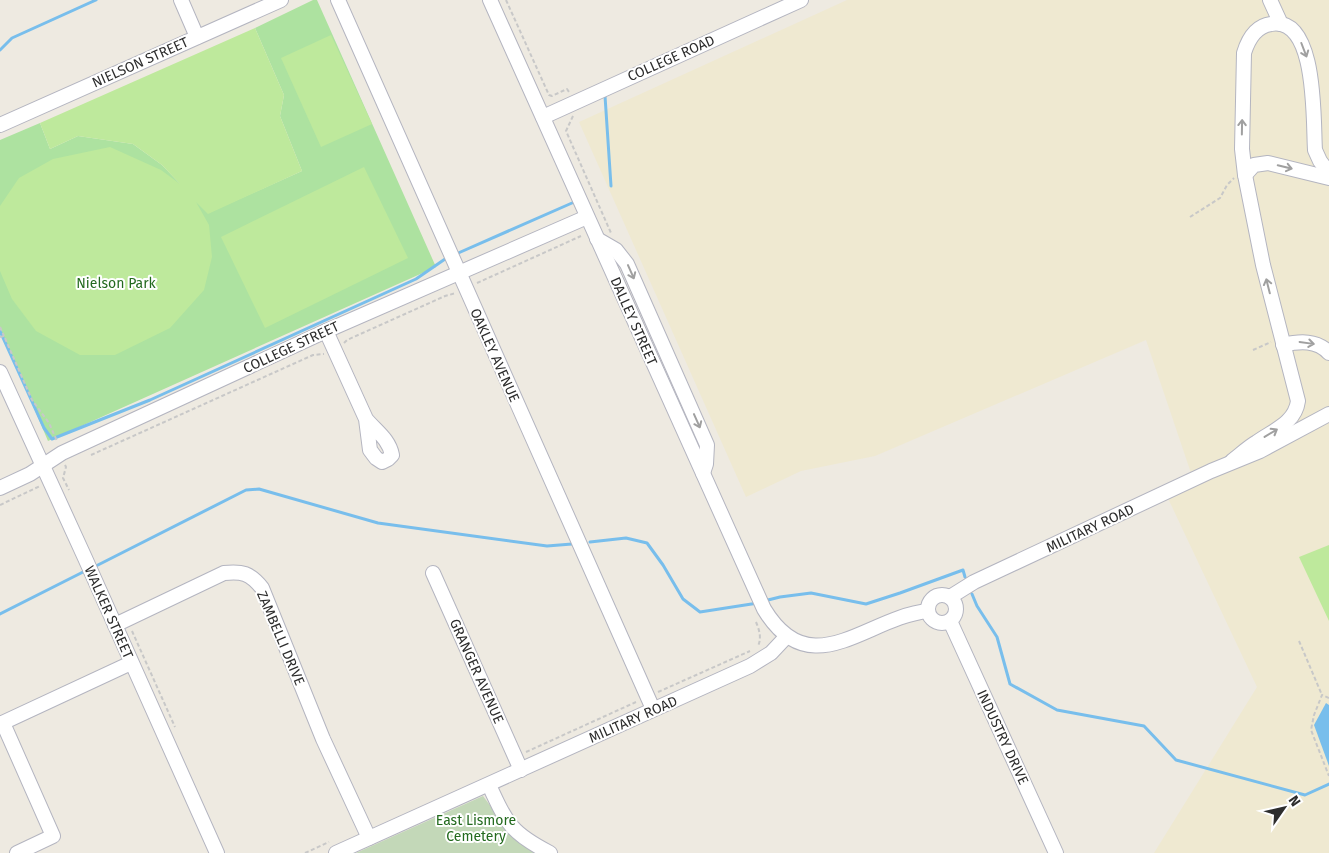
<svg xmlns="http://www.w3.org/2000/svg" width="1329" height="853" viewBox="0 0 1329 853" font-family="'Fira Sans',sans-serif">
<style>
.education{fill:#efe9d1}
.green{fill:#ade2a0}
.cemetery{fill:#c3d8b8}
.pitch{fill:#bee99c}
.water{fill:#78beec}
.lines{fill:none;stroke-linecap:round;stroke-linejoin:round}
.stream{stroke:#78beec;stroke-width:3}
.minor-casing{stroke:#b4b5c0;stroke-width:16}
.path{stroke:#c8c8c8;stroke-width:2;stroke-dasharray:4 2.5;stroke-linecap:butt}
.minor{stroke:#fff;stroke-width:14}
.oneway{stroke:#a0a0a0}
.labels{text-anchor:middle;stroke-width:4;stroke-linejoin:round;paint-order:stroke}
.street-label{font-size:14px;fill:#2d2d2d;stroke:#fff}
.park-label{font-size:14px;fill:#236a1e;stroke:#fff}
</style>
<rect width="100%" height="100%" fill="#eeeae1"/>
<path class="education" d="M 847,0 L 1329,0 L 1329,853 L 1154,853 L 1257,687 L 1165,492 L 1193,479 L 1146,340 L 875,456 L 801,471 L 746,497 L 579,122 Z"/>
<path class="green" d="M 313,0 L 317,0 L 436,267 L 48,441 L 0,328 L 0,140 L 40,123 L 50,149 L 78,136 L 133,144 L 162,165 L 208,213 L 302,171 L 280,116 L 284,95 L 255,28 Z"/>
<path class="cemetery" d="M 483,796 L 498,816 L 543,853 L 356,853 Z"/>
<g class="pitch">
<path d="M 255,28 L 284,95 L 280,116 L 302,171 L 208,214 L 196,202 L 209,225 L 212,257 L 204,290 L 170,328 L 115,355 L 80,355 L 36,331 L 12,299 L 0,271 L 0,206 L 19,178 L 53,159 L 110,147 L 161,170 L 180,184 L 162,165 L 133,144 L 78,136 L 50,149 L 40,123 Z"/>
<path d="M 331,35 L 372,124 L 321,147 L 281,58 Z"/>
<path d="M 364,167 L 408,258 L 265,328 L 221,237 Z"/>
<path d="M 1329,545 L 1329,621 L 1299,557 Z"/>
</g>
<path class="water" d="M 1326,703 L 1329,705 L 1329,766 L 1314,725 Z"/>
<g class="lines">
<g class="stream">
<path d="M 0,50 L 12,38 L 96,0"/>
<path d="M 605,96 L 611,186"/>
<path d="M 456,254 L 572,203"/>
<path d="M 0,331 L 44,428 L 52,439 L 150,400 L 416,279 L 448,257"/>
<path d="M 590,542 L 626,538 L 647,543 L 663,565 L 683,599 L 700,612 L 758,603"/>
<path d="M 92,568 L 246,490 L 259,489 L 378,523 L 547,546 L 572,544"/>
<path d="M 972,594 L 977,606 L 997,637 L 1010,684 L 1057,710 L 1144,726 L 1176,760 L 1305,795 L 1329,784"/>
<path d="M 764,601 L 780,597 L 811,593 L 866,604 L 900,593 L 963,570 L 965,577"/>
<path d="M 0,614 L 87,570"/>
</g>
<g class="minor-casing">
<g id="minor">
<path d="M 181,0 L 197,37"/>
<path d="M 338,0 L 653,709"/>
<path d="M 490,0 L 764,609 C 811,687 867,617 928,611"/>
<path d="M 1270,0 L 1281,24"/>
<path d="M 543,117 L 801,0"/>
<path d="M 0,125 L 281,0"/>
<path d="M 1245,175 L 1254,165 L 1268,163 L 1329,178"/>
<path d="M 597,239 L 616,250 L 627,264 L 707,445 L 706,464 L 703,473"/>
<path d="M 326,331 L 366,419 L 370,450 L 376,458 L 382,462 L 388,459 L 392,455 C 389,439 376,431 366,419"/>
<path d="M 1283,345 C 1300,341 1317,340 1329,353"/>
<path d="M 0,372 L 85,558 L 217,853"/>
<path d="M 1232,461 C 1240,455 1248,447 1257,442 C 1274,430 1295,423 1298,401 L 1263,265 L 1245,175 L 1242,149 L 1244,53 C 1248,40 1256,26 1271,24 C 1318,15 1313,123 1315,150 L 1320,161 L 1329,173"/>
<path d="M 0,488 L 30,474 L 62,453 L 326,331 L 587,217"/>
<path d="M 433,573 L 521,770"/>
<circle cx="942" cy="609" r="14"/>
<path d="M 950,597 L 974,582 L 1211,471 L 1260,451 L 1329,414"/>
<path d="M 950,621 L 1056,853"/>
<path d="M 115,625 L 224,573 C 242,571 250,573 262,588 L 323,739 L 369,838"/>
<path d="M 3,723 L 53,836 L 17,853"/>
<path d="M 0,724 L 131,663"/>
<path d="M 489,785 C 507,824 511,833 550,853"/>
<path d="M 336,853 L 750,666 L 771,653 L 787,636"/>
</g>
</g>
<g class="path">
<path d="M 506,0 L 549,95 L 552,96 L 567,89 L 569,92"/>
<path d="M 573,116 L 566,131 L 611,233"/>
<path d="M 1190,217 L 1220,198 L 1227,185 L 1234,178"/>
<path d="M 477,283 L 581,236"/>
<path d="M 0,327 L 4,336"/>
<path d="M 0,337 L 4,336 L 32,400 L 49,423 L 57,441"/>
<path d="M 344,343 L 347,340 L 445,296 L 456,293"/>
<path d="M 1253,350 L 1271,342"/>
<path d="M 91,455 L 313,355 L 324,354"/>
<path d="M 65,465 L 66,467 L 63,478 L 69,490"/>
<path d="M 0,505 L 40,486"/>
<path d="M 756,622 C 759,629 762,638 758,646"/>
<path d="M 132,631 L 175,727"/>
<path d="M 1299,641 L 1322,695"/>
<path d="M 658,692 L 750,651"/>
<path d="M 1329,698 L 1322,695 L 1314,715 L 1311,730 L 1329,776"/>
<path d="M 526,752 L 636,702"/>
<path d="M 305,853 L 329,842"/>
</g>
<use href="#minor" class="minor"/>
</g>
<defs><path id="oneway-shaft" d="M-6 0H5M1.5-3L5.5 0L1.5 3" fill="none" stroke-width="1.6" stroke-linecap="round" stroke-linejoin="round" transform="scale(1.25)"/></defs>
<g class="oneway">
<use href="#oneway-shaft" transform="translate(1304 50) rotate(69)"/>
<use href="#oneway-shaft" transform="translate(1242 127) rotate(-89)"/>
<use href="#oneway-shaft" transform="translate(1285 167) rotate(14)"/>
<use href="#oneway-shaft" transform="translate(631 272) rotate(66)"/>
<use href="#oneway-shaft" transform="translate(1268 286) rotate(-104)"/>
<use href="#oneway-shaft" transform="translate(1307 343) rotate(8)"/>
<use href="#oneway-shaft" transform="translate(697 421) rotate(66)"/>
<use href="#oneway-shaft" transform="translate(1271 433) rotate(-31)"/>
</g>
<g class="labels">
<g class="street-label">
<text transform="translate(671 58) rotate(-24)" y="5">COLLEGE ROAD</text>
<text transform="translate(140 62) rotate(-24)" y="5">NIELSON STREET</text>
<text transform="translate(634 321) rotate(66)" y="5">DALLEY STREET</text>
<text transform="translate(291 347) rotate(-25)" y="5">COLLEGE STREET</text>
<text transform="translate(495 355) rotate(66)" y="5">OAKLEY AVENUE</text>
<text transform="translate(1090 528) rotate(-25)" y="5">MILITARY ROAD</text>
<text transform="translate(109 612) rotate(66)" y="5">WALKER STREET</text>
<text transform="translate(281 638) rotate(67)" y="5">ZAMBELLI DRIVE</text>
<text transform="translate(477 671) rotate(66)" y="5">GRANGER AVENUE</text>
<text transform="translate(633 719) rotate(-24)" y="5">MILITARY ROAD</text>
<text transform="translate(1003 737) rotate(65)" y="5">INDUSTRY DRIVE</text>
</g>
<g class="park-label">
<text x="116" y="288">Nielson Park</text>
<text x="476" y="825">East Lismore<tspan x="476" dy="16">Cemetery</tspan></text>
</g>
</g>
<g transform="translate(1284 808) rotate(56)" stroke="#ffffff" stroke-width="4" paint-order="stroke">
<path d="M0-4L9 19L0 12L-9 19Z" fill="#2d2d2d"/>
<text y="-8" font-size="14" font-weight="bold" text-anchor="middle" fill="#2d2d2d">N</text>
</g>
</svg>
